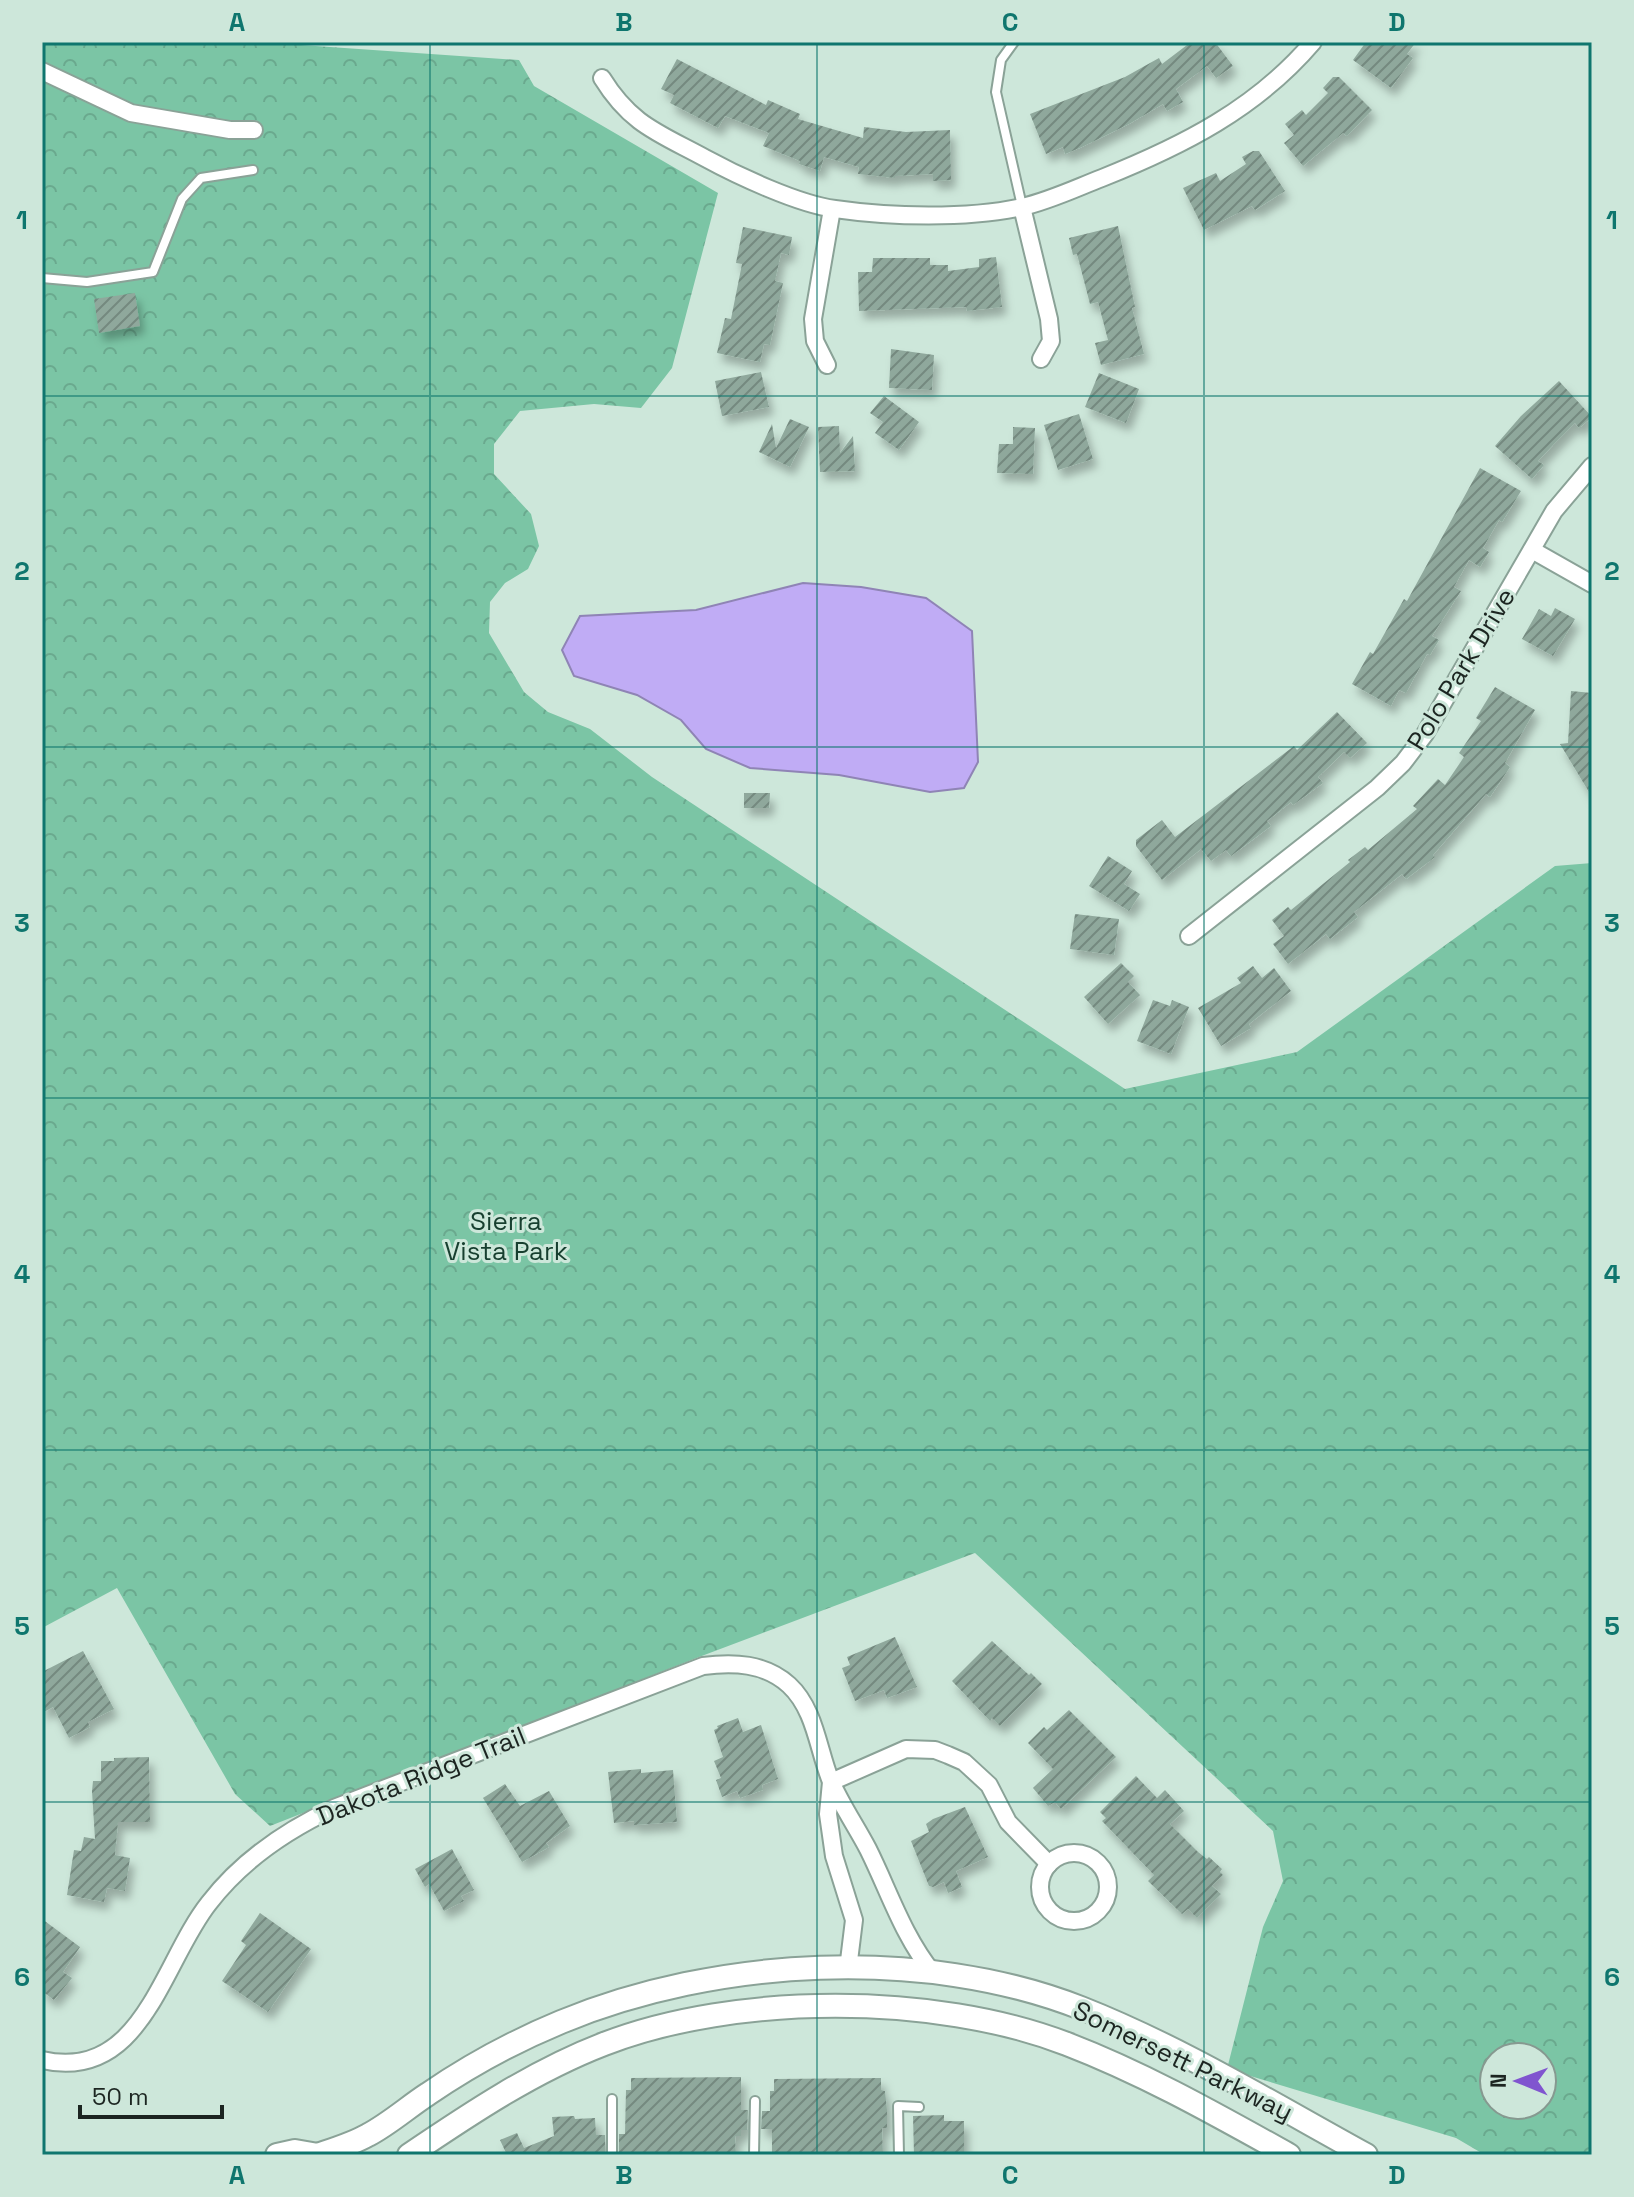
<svg xmlns="http://www.w3.org/2000/svg" width="1634" height="2197" viewBox="0 0 1634 2197" font-family="'Space Grotesk',sans-serif">
<style>
.forest{fill:url(#forest-crowns);fill-rule:evenodd}
.water{fill:#c0acf5;stroke:#8f84b5;stroke-width:2}
.building{fill:url(#building-hatch);filter:url(#shadow)}
.lines{fill:none;stroke-linecap:round;stroke-linejoin:round}
.lane-casing{stroke:#8aa297;stroke-width:12}
.street-casing{stroke:#8aa297;stroke-width:20}
.secondary-casing{stroke:#8aa297;stroke-width:26}
.lane{stroke:#fff;stroke-width:8}
.street{stroke:#fff;stroke-width:16}
.secondary{stroke:#fff;stroke-width:22}
.grid{fill:none;stroke:#0f766e;stroke-width:2;stroke-opacity:0.55}
.labels{text-anchor:middle;stroke-width:6;stroke-linejoin:round;paint-order:stroke}
.street-label{font-size:26px;fill:#1c2521;stroke:#cde7da}
.park-label{font-size:26px;fill:#173f2f;stroke:#cde7da}
.neatline{fill:none;stroke:#0f766e;stroke-width:3}
.grid-label{font-size:26px;text-anchor:middle;font-weight:bold;fill:#0f766e}
</style>
<defs>
<pattern id="forest-crowns" width="20" height="18" patternUnits="userSpaceOnUse" patternTransform="scale(2)"><rect width="20" height="18" fill="#7bc5a5"/><path d="M2 6a3 3 0 1 1 6 0M12 15a3 3 0 1 1 6 0" fill="none" stroke="#6aa98e"/></pattern>
<pattern id="building-hatch" width="6" height="6" patternUnits="userSpaceOnUse" patternTransform="scale(2)"><rect width="6" height="6" fill="#8fa89c"/><path d="M-1 1l2-2M0 6l6-6M5 7l2-2" fill="none" stroke="#74897f"/></pattern>
<filter id="shadow"><feDropShadow dx="4.5" dy="8" stdDeviation="4" flood-color="#0004"/></filter>
</defs>
<rect width="100%" height="100%" fill="#cde7da"/>
<path class="forest" d="M 42,42 L 258,42 L 519,60 L 534,86 L 718,193 L 672,368 L 641,408 L 594,404 L 520,411 L 494,444 L 494,474 L 531,514 L 539,546 L 528,569 L 505,583 L 490,602 L 489,633 L 524,692 L 548,712 L 590,729 L 652,777 L 1125,1089 L 1297,1052 L 1555,866 L 1592,863 L 1592,2155 L 1485,2155 L 1456,2138 L 1227,2069 L 1263,1927 L 1283,1881 L 1273,1831 L 975,1553 L 699,1657 L 270,1826 L 235,1794 L 117,1588 L 42,1628 ZM 1494,2057 L 1542,2057 L 1542,2105 L 1494,2105 Z"/>
<path class="water" d="M 803,583 L 861,587 L 926,598 L 972,631 L 978,762 L 964,788 L 930,792 L 839,775 L 750,768 L 706,749 L 681,720 L 637,695 L 574,676 L 562,650 L 580,616 L 696,610 Z"/>
<g class="building">
<path d="M 1191,42 L 1215,42 L 1233,66 L 1216,78 L 1207,66 L 1176,89 L 1183,102 L 1167,111 L 1163,104 L 1129,124 L 1082,147 L 1065,154 L 1063,147 L 1046,154 L 1030,114 L 1125,77 L 1159,58 L 1162,64 Z"/>
<path d="M 1366,42 L 1416,42 L 1407,54 L 1413,58 L 1391,88 L 1353,60 Z"/>
<path d="M 677,59 L 766,105 L 768,100 L 800,114 L 798,119 L 863,138 L 864,127 L 906,132 L 950,130 L 951,180 L 933,181 L 933,174 L 895,176 L 895,178 L 858,174 L 859,167 L 824,157 L 820,171 L 799,164 L 800,161 L 763,146 L 769,133 L 725,116 L 718,128 L 670,103 L 674,95 L 661,89 Z"/>
<path d="M 1333,77 L 1339,77 L 1372,110 L 1347,136 L 1343,133 L 1303,166 L 1284,143 L 1294,135 L 1285,124 L 1302,110 L 1306,115 L 1328,93 L 1323,88 Z"/>
<path d="M 1253,151 L 1259,151 L 1285,191 L 1255,210 L 1252,206 L 1204,230 L 1183,188 L 1216,173 L 1220,181 L 1246,164 L 1242,157 Z"/>
<path d="M 1118,226 L 1135,307 L 1132,308 L 1144,354 L 1101,365 L 1095,343 L 1108,340 L 1098,302 L 1090,304 L 1077,254 L 1073,255 L 1069,238 Z"/>
<path d="M 743,227 L 792,237 L 789,255 L 781,253 L 775,281 L 783,283 L 770,345 L 764,344 L 760,362 L 717,353 L 725,318 L 731,319 L 742,264 L 736,263 Z"/>
<path d="M 996,257 L 1002,307 L 967,311 L 966,307 L 859,311 L 858,272 L 872,272 L 873,258 L 930,258 L 930,265 L 948,265 L 948,271 L 979,267 L 979,259 Z"/>
<path d="M 135,293 L 140,326 L 99,333 L 94,299 Z"/>
<path d="M 891,349 L 934,355 L 932,390 L 889,388 Z"/>
<path d="M 761,372 L 769,407 L 722,416 L 715,381 Z"/>
<path d="M 1099,373 L 1139,389 L 1126,423 L 1085,407 Z"/>
<path d="M 1559,381 L 1592,417 L 1579,428 L 1575,423 L 1554,444 L 1538,461 L 1544,465 L 1532,479 L 1495,446 L 1521,416 Z"/>
<path d="M 884,396 L 919,422 L 899,450 L 875,433 L 883,422 L 870,413 Z"/>
<path d="M 1079,414 L 1093,459 L 1058,470 L 1044,425 Z"/>
<path d="M 790,419 L 809,427 L 790,467 L 759,452 L 772,424 L 776,448 Z"/>
<path d="M 839,426 L 840,453 L 853,436 L 855,471 L 820,472 L 818,427 Z"/>
<path d="M 1013,427 L 1035,428 L 1033,474 L 997,473 L 999,444 L 1013,444 Z"/>
<path d="M 1480,468 L 1521,491 L 1502,522 L 1499,520 L 1483,548 L 1489,552 L 1480,567 L 1469,560 L 1454,587 L 1461,591 L 1432,636 L 1439,640 L 1430,655 L 1427,654 L 1406,693 L 1399,690 L 1391,706 L 1352,684 L 1370,652 L 1373,654 L 1404,599 L 1407,601 Z"/>
<path d="M 1555,608 L 1575,619 L 1553,656 L 1522,639 L 1539,609 L 1551,616 Z"/>
<path d="M 1495,687 L 1535,710 L 1505,763 L 1510,767 L 1490,797 L 1486,794 L 1433,855 L 1435,857 L 1406,879 L 1402,874 L 1354,912 L 1358,917 L 1330,939 L 1326,934 L 1288,964 L 1273,944 L 1284,936 L 1272,920 L 1288,907 L 1291,910 L 1350,862 L 1348,860 L 1365,847 L 1368,850 L 1417,809 L 1413,806 L 1438,779 L 1445,785 L 1464,757 L 1459,753 L 1481,721 L 1476,718 Z"/>
<path d="M 1571,691 L 1592,693 L 1592,797 L 1560,744 L 1568,743 Z"/>
<path d="M 1337,712 L 1367,743 L 1350,758 L 1344,752 L 1318,777 L 1323,783 L 1293,805 L 1291,802 L 1267,821 L 1271,826 L 1231,856 L 1226,850 L 1211,861 L 1201,849 L 1162,880 L 1136,846 L 1136,840 L 1162,820 L 1175,837 L 1294,746 L 1297,750 Z"/>
<path d="M 744,793 L 770,793 L 769,808 L 744,808 Z"/>
<path d="M 1108,856 L 1132,871 L 1124,884 L 1140,894 L 1129,911 L 1089,886 Z"/>
<path d="M 1075,914 L 1119,919 L 1114,955 L 1070,949 Z"/>
<path d="M 1121,963 L 1134,976 L 1128,982 L 1140,995 L 1108,1024 L 1084,997 Z"/>
<path d="M 1253,966 L 1262,978 L 1274,968 L 1291,991 L 1249,1024 L 1251,1028 L 1221,1046 L 1198,1008 L 1241,983 L 1237,978 Z"/>
<path d="M 1153,1000 L 1170,1006 L 1172,1000 L 1189,1007 L 1171,1054 L 1137,1041 Z"/>
<path d="M 895,1637 L 917,1687 L 887,1698 L 884,1690 L 855,1701 L 842,1668 L 850,1665 L 847,1657 Z"/>
<path d="M 992,1641 L 1029,1675 L 1031,1673 L 1042,1684 L 1000,1726 L 992,1718 L 990,1721 L 952,1681 Z"/>
<path d="M 83,1651 L 114,1709 L 88,1722 L 90,1727 L 69,1738 L 53,1707 L 42,1713 L 42,1672 Z"/>
<path d="M 1069,1710 L 1116,1757 L 1061,1809 L 1055,1802 L 1048,1806 L 1033,1788 L 1053,1769 L 1028,1743 L 1044,1727 L 1047,1730 Z"/>
<path d="M 738,1718 L 743,1732 L 761,1725 L 778,1779 L 762,1785 L 763,1790 L 740,1798 L 737,1791 L 722,1797 L 716,1780 L 721,1778 L 714,1761 L 723,1757 L 714,1730 L 718,1728 L 717,1726 Z"/>
<path d="M 149,1757 L 150,1822 L 118,1822 L 115,1855 L 130,1858 L 125,1891 L 107,1888 L 104,1902 L 67,1895 L 74,1850 L 81,1851 L 84,1837 L 95,1839 L 92,1791 L 93,1781 L 101,1781 L 101,1761 L 114,1761 L 114,1758 Z"/>
<path d="M 641,1769 L 641,1773 L 673,1770 L 677,1822 L 634,1825 L 634,1821 L 614,1823 L 608,1772 Z"/>
<path d="M 1136,1776 L 1157,1798 L 1165,1790 L 1184,1811 L 1170,1824 L 1198,1852 L 1207,1859 L 1209,1857 L 1222,1869 L 1220,1872 L 1223,1875 L 1212,1886 L 1221,1894 L 1197,1918 L 1188,1909 L 1182,1914 L 1148,1881 L 1154,1875 L 1102,1821 L 1106,1818 L 1100,1812 Z"/>
<path d="M 505,1784 L 520,1806 L 549,1791 L 570,1826 L 546,1843 L 549,1847 L 522,1862 L 483,1798 Z"/>
<path d="M 965,1807 L 988,1857 L 956,1871 L 962,1887 L 948,1893 L 944,1882 L 933,1887 L 929,1886 L 911,1841 L 929,1832 L 926,1824 L 933,1819 Z"/>
<path d="M 452,1849 L 474,1890 L 461,1896 L 464,1901 L 444,1911 L 429,1884 L 425,1887 L 415,1869 Z"/>
<path d="M 260,1913 L 311,1949 L 268,2012 L 222,1981 L 246,1945 L 241,1941 Z"/>
<path d="M 42,1919 L 80,1947 L 63,1972 L 72,1978 L 54,2000 L 42,1991 Z"/>
<path d="M 741,2077 L 741,2110 L 748,2110 L 747,2130 L 741,2130 L 741,2136 L 735,2136 L 736,2155 L 619,2155 L 619,2134 L 625,2134 L 626,2090 L 631,2090 L 631,2078 Z"/>
<path d="M 881,2078 L 881,2090 L 885,2091 L 887,2110 L 887,2128 L 882,2128 L 883,2155 L 772,2155 L 772,2129 L 761,2129 L 762,2111 L 770,2111 L 770,2091 L 774,2091 L 774,2079 Z"/>
<path d="M 944,2115 L 944,2121 L 964,2121 L 964,2155 L 914,2155 L 913,2116 Z"/>
<path d="M 574,2116 L 575,2119 L 595,2118 L 596,2135 L 605,2135 L 605,2155 L 507,2155 L 500,2140 L 517,2133 L 524,2148 L 554,2136 L 552,2117 Z"/>
</g>
<g class="lines">
<g class="lane-casing">
<g id="lane">
<path d="M 1014,42 L 1001,60 L 996,92 L 1022,206"/>
<path d="M 42,278 L 87,282 L 153,272 L 182,199 L 201,178 L 253,170"/>
<path d="M 612,2099 L 612,2155"/>
<path d="M 754,2155 L 755,2101"/>
<path d="M 899,2155 L 898,2106 L 919,2107"/>
</g>
</g>
<g class="street-casing">
<g id="street">
<path d="M 42,71 L 131,113 L 230,130 L 254,130"/>
<path d="M 602,78 C 631,125 659,133 705,158 C 738,176 798,204 835,209 C 890,217 968,219 1022,207 C 1049,201 1076,188 1102,178 C 1182,146 1256,109 1313,42"/>
<path d="M 1022,207 L 1049,319 L 1051,341 L 1041,359"/>
<path d="M 827,365 L 815,341 L 813,319 L 832,209"/>
<path d="M 1532,550 L 1592,584"/>
<path d="M 1189,936 L 1377,788 L 1403,763 L 1425,734 L 1554,511 L 1592,466"/>
<path d="M 831,1782 L 906,1749 L 935,1750 L 948,1755 L 964,1762 L 989,1785 L 1008,1822 L 1049,1864"/>
<path d="M 831,1782 L 828,1814 L 834,1856 L 854,1920 L 848,1969"/>
<circle cx="1074" cy="1887" r="34"/>
<path d="M 42,2060 C 142,2083 162,1962 209,1903 C 242,1860 285,1831 334,1808 L 703,1666 C 733,1662 765,1663 789,1685 C 815,1709 818,1749 830,1779 C 840,1803 856,1826 868,1849 C 889,1891 903,1936 933,1973"/>
</g>
</g>
<g class="secondary-casing">
<g id="secondary">
<path d="M 277,2155 L 295,2151 L 318,2155"/>
<path d="M 317,2155 C 335,2149 352,2144 368,2135 C 389,2124 408,2107 428,2094 C 469,2066 515,2041 561,2022 C 716,1958 923,1946 1081,2008 C 1180,2047 1273,2104 1366,2155"/>
<path d="M 409,2155 C 471,2113 534,2071 604,2044 C 736,1993 935,1993 1067,2044 C 1145,2074 1217,2115 1289,2155"/>
</g>
</g>
<use href="#lane" class="lane"/>
<use href="#street" class="street"/>
<use href="#secondary" class="secondary"/>
</g>
<path class="grid" d="M 430,42 L 430,2155M 817,42 L 817,2155M 1204,42 L 1204,2155M 42,396 L 1592,396M 42,747 L 1592,747M 42,1098 L 1592,1098M 42,1450 L 1592,1450M 42,1802 L 1592,1802"/>
<g class="labels">
<g class="street-label">
<text transform="translate(1461 669) rotate(-59)" y="9">Polo Park Drive</text>
<text transform="translate(421 1776) rotate(-22)" y="9">Dakota Ridge Trail</text>
<text transform="translate(1183 2061) rotate(26)" y="9">Somersett Parkway</text>
</g>
<g class="park-label">
<text x="506" y="1230">Sierra<tspan x="506" dy="30">Vista Park</tspan></text>
</g>
</g>
<rect width="1634" height="2197" fill="none" stroke="#cde7da" stroke-width="88"/>
<g transform="translate(1518 2081) rotate(271)"><circle r="38" fill="#cde7da" stroke="#869990" stroke-width="2"/>
<path d="M0-6L14 30L0 20L-14 30Z" fill="#8055cf"/>
<text y="-12" font-size="22" font-weight="bold" text-anchor="middle" fill="#1c2521">N</text>
</g>
<path d="M80 2105v12h142v-12" fill="none" stroke="#1c2521" stroke-width="4"/>
<text x="92" y="2105" font-size="24" fill="#1c2521" stroke="#cde7da" stroke-width="6" paint-order="stroke">50 m</text>
<rect x="44" y="44" width="1546" height="2109" class="neatline"/>
<g class="grid-label">
<text x="237" y="31">A</text>
<text x="624" y="31">B</text>
<text x="1010" y="31">C</text>
<text x="1397" y="31">D</text>
<text x="22" y="229">1</text>
<text x="1612" y="229">1</text>
<text x="22" y="580">2</text>
<text x="1612" y="580">2</text>
<text x="22" y="932">3</text>
<text x="1612" y="932">3</text>
<text x="22" y="1283">4</text>
<text x="1612" y="1283">4</text>
<text x="22" y="1635">5</text>
<text x="1612" y="1635">5</text>
<text x="22" y="1986">6</text>
<text x="1612" y="1986">6</text>
<text x="237" y="2184">A</text>
<text x="624" y="2184">B</text>
<text x="1010" y="2184">C</text>
<text x="1397" y="2184">D</text>
</g>
</svg>
